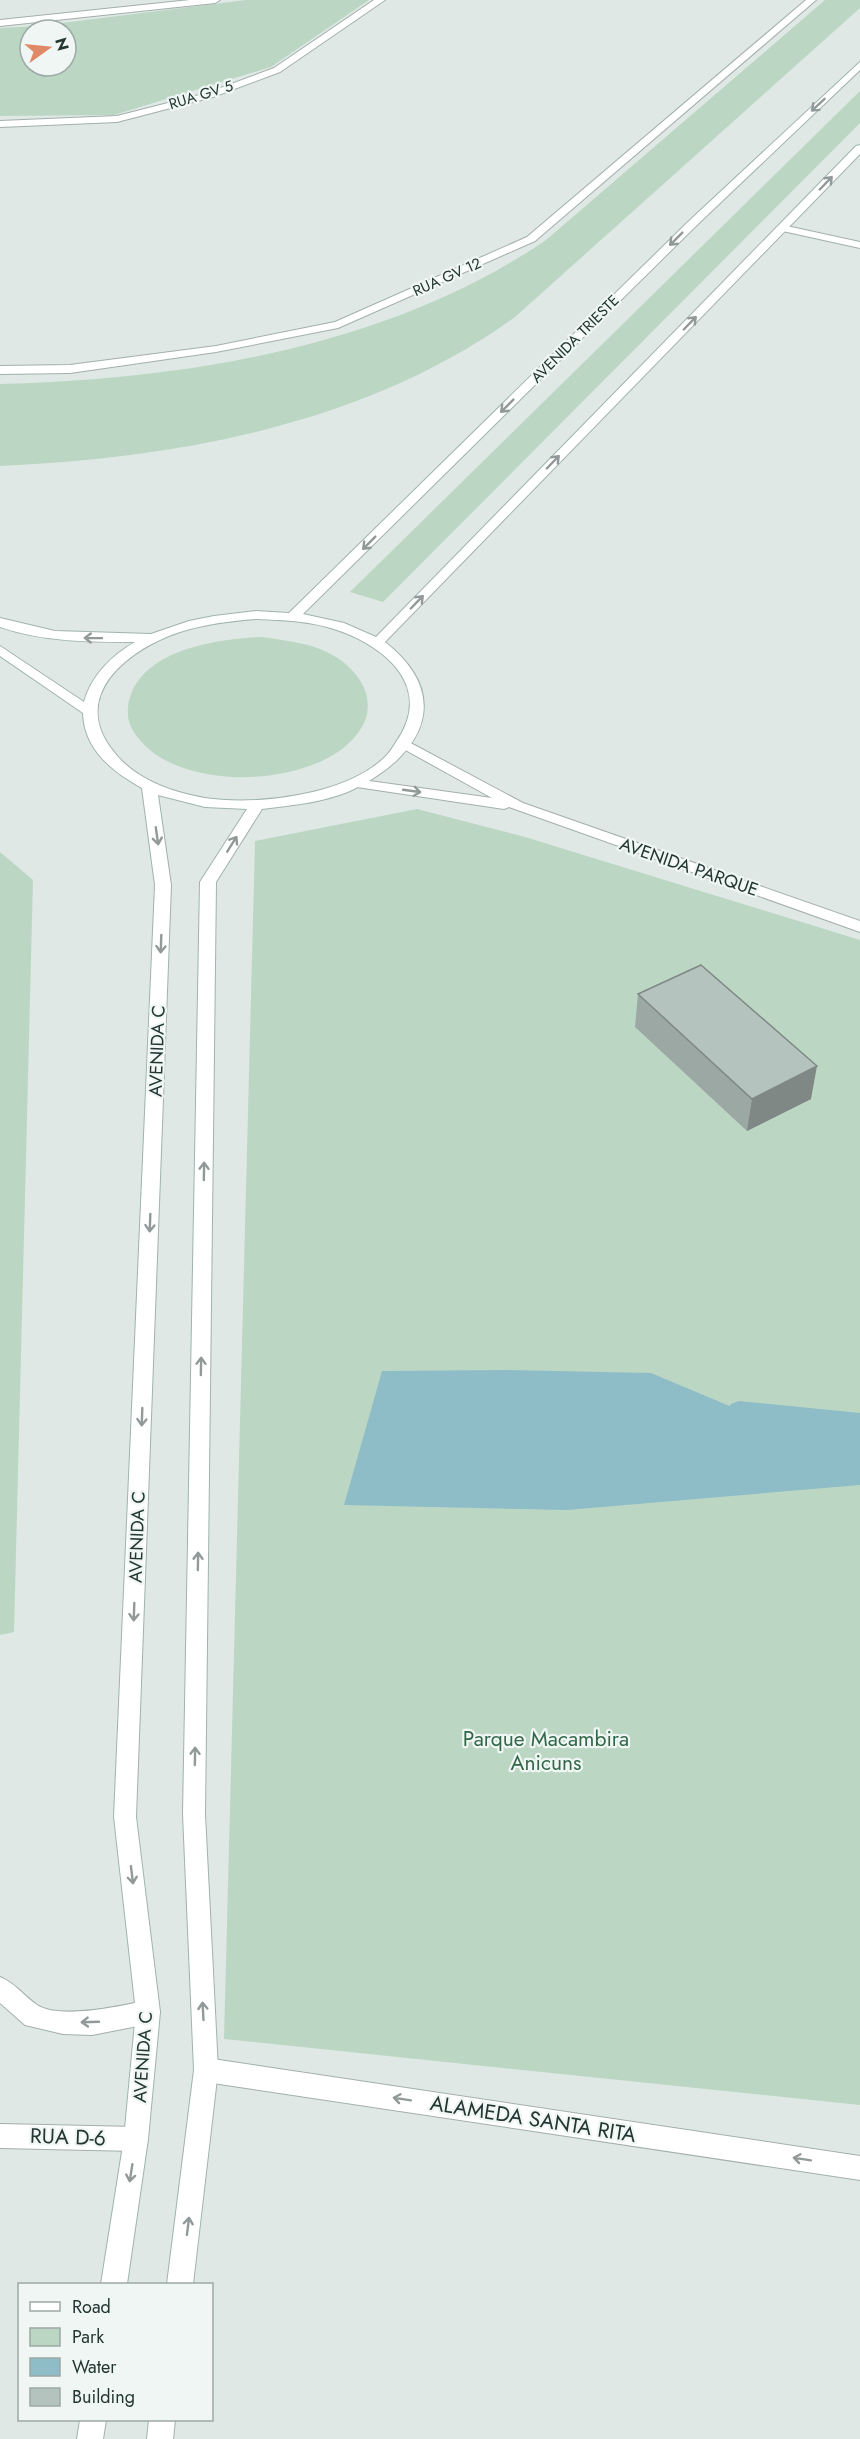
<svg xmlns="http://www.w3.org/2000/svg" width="860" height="2439" viewBox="0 0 860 2439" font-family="Jost,sans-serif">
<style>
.green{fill:#bbd7c4;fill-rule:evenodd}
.water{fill:#8ebcc7}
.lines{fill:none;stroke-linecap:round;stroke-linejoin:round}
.stream{fill:#8ebcc7;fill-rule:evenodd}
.street-casing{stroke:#a3afac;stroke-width:2}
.secondary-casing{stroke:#a0b3ad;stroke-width:2}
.street{fill:#fff;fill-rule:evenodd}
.secondary{fill:#fff;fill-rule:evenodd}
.wall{fill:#9ca8a3}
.shaded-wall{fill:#7f8885}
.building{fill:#b5c3be;stroke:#7f8885;stroke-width:1.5}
.oneway{stroke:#919a98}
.labels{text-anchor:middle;stroke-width:4.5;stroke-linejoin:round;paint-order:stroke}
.far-street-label{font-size:15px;fill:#233632;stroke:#eff6f3}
.street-label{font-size:18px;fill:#233632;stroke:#eff6f3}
.near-park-label{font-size:21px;fill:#326849;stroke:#eff6f3}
.near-street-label{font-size:21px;fill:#233632;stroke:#eff6f3}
</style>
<rect width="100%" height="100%" fill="#dfe8e5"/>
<g class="green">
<path d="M 246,0 L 369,0 L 271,67 L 114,115 L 0,116 L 0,28 L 38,26 ZM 30,30 L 66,30 L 66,66 L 30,66 Z"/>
<path d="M 825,0 L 860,0 L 860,8 L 515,317 C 368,424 178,458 0,466 L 0,384 C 187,379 389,347 546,240 Z"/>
<path d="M 860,91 L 860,123 L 383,602 L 350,592 Z"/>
<path d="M 262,637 C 282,640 301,642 320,649 C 354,662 384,698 358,733 C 328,774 249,784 202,773 C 174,767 147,755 132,729 C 126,718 127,705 131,694 C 149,648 220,639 262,637 Z"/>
<path d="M 417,809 L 525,837 L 860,940 L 860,2105 L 224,2039 L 255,841 Z"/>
<path d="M 0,852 L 33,880 L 14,1632 L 0,1635 Z"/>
</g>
<path class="water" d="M 508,1370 L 651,1373 L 739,1410 L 860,1422 L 860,1485 L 567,1510 L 344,1505 L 382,1371 Z"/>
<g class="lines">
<path class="stream" d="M 739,1401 L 860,1413 L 860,1431 L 739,1419 L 731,1416 L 728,1410 L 731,1404 Z"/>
<g class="street-casing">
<g id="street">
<path d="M 190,0 L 220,0 L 215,3 L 0,26 L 0,20 Z"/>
<path d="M 374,0 L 385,0 L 280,72 L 213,97 L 117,122 L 0,127 L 0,121 L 117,116 L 207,93 L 274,68 Z"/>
<path d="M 806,0 L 816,0 L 535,241 L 338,328 L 216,352 L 70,373 L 0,374 L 0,366 L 70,365 L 216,346 L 335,322 L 527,237 Z"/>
<path d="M 782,225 L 860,242 L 860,248 L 778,230 L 777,228 Z"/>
<path d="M 405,740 L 523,803 L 860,921 L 860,932 L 509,807 L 504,809 L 350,786 L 348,783 L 355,779 L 492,798 L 400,747 L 398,744 L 400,741 Z"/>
<path d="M 0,1977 C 15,1983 24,1996 37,2005 C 60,2020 122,2006 148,2000 L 156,2004 L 160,2012 L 156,2020 L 148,2024 L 92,2035 L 63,2034 L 25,2025 L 0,2003 Z"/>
<path d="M 206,2058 L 860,2156 L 860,2180 L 206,2082 L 197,2078 L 194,2070 L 197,2062 Z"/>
<path d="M 0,2124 L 136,2127 L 145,2130 L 148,2139 L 145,2148 L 136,2151 L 0,2148 Z"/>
</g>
</g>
<g class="secondary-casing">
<g id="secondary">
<path d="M 860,62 L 860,70 L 698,224 L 303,614 L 344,623 L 376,637 L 856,146 L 860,145 L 860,154 L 385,642 C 451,694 426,751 360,786 C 331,802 294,805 262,809 L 216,882 L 205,1814 L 218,2070 L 193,2284 L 167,2284 L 194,2070 L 183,1814 L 200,882 L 247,809 L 205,807 L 158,795 L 171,885 L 136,1817 L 160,2012 L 148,2139 L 127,2284 L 101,2284 L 124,2139 L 136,2012 L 114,1817 L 155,885 L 142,788 C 113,772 84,750 83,713 L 0,656 L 0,646 L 84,702 C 91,676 112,655 135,642 C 89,642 44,642 0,627 L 0,618 L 55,631 L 151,634 L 189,621 L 214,616 L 256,611 L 289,613 L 690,220 ZM 256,619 C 283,620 311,621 337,630 C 387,647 434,688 396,742 C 393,747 389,753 385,757 C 346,795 257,806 205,798 C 171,792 135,779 114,752 C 68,696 128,649 180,632 C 205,624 230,621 256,619 Z"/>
<path d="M 80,2420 L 106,2420 L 103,2439 L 77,2439 Z"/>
<path d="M 149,2420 L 175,2420 L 173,2439 L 147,2439 Z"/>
</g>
</g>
<use href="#street" class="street"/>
<use href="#secondary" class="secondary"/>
</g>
<path class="wall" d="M 638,994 L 811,1099 L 747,1131 L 635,1027 Z"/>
<path class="shaded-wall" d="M 817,1066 L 811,1099 L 747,1131 L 752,1099 Z"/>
<path class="building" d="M 701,965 L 817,1066 L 752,1099 L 638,994 Z"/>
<defs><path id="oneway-shaft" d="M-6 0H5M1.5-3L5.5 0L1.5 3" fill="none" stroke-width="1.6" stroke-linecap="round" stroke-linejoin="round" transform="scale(1.5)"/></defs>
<g class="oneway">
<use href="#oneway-shaft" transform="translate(818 105) rotate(137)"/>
<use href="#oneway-shaft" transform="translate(826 183) rotate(-46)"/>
<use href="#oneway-shaft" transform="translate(676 239) rotate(135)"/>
<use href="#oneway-shaft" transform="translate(690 323) rotate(-46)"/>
<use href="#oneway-shaft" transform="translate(507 406) rotate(135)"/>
<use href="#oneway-shaft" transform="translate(553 462) rotate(-46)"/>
<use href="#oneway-shaft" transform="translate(369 543) rotate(135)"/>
<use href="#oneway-shaft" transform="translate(417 602) rotate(-46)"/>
<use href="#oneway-shaft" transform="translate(93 638) rotate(-179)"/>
<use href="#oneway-shaft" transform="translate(412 791) rotate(8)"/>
<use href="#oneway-shaft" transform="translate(157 836) rotate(82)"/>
<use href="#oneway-shaft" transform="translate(232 844) rotate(-58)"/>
<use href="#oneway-shaft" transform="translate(161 944) rotate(92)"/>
<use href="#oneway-shaft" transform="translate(204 1171) rotate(-89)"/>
<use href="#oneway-shaft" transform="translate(150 1223) rotate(92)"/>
<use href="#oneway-shaft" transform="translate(201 1366) rotate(-89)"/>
<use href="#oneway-shaft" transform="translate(142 1417) rotate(92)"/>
<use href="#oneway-shaft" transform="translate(198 1561) rotate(-89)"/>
<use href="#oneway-shaft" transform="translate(134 1612) rotate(92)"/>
<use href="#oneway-shaft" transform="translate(195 1756) rotate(-89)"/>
<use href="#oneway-shaft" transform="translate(132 1875) rotate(83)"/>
<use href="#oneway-shaft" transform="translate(203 2011) rotate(-93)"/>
<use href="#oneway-shaft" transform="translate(90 2022) rotate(178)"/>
<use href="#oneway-shaft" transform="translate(402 2099) rotate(-171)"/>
<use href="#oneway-shaft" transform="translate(802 2159) rotate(-171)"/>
<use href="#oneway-shaft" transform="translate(131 2173) rotate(99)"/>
<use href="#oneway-shaft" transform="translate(188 2226) rotate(-83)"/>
</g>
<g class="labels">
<g class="far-street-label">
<text transform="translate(201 95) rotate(-17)" y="5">RUA GV 5</text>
<text transform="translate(447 277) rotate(-24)" y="5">RUA GV 12</text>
<text transform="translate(575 339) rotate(-45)" y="5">AVENIDA TRIESTE</text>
</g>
<g class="street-label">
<text transform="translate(689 867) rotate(19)" y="6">AVENIDA PARQUE</text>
<text transform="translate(157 1051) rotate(-88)" y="6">AVENIDA C</text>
<text transform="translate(137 1537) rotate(-88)" y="6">AVENIDA C</text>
<text transform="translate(143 2057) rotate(-86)" y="6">AVENIDA C</text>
</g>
<g class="near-park-label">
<text x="546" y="1746">Parque Macambira<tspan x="546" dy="24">Anicuns</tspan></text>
</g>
<g class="near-street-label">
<text transform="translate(533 2119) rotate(9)" y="7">ALAMEDA SANTA RITA</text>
<text transform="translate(68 2137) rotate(2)" y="7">RUA D-6</text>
</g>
</g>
<rect x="18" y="2283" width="195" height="138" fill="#eff6f3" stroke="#9da9a6" stroke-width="1.5"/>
<rect x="30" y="2302" width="30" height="9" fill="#ffffff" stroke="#9da9a6" stroke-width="1.5"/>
<text x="72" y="2313" font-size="18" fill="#233632">Road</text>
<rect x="30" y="2328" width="30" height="18" fill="#bbd7c4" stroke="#9da9a6" stroke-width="1.5"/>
<text x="72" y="2343" font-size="18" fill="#233632">Park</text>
<rect x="30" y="2358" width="30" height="18" fill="#8ebcc7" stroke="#9da9a6" stroke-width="1.5"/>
<text x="72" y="2373" font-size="18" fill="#233632">Water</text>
<rect x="30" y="2388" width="30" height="18" fill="#b5c3be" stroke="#9da9a6" stroke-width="1.5"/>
<text x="72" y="2403" font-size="18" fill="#233632">Building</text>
<g transform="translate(48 48) rotate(75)"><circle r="28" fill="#eff6f3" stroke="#9da9a6" stroke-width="1.5"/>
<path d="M0-4.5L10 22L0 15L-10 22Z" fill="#e08966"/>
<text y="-9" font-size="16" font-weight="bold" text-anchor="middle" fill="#233632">N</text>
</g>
</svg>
